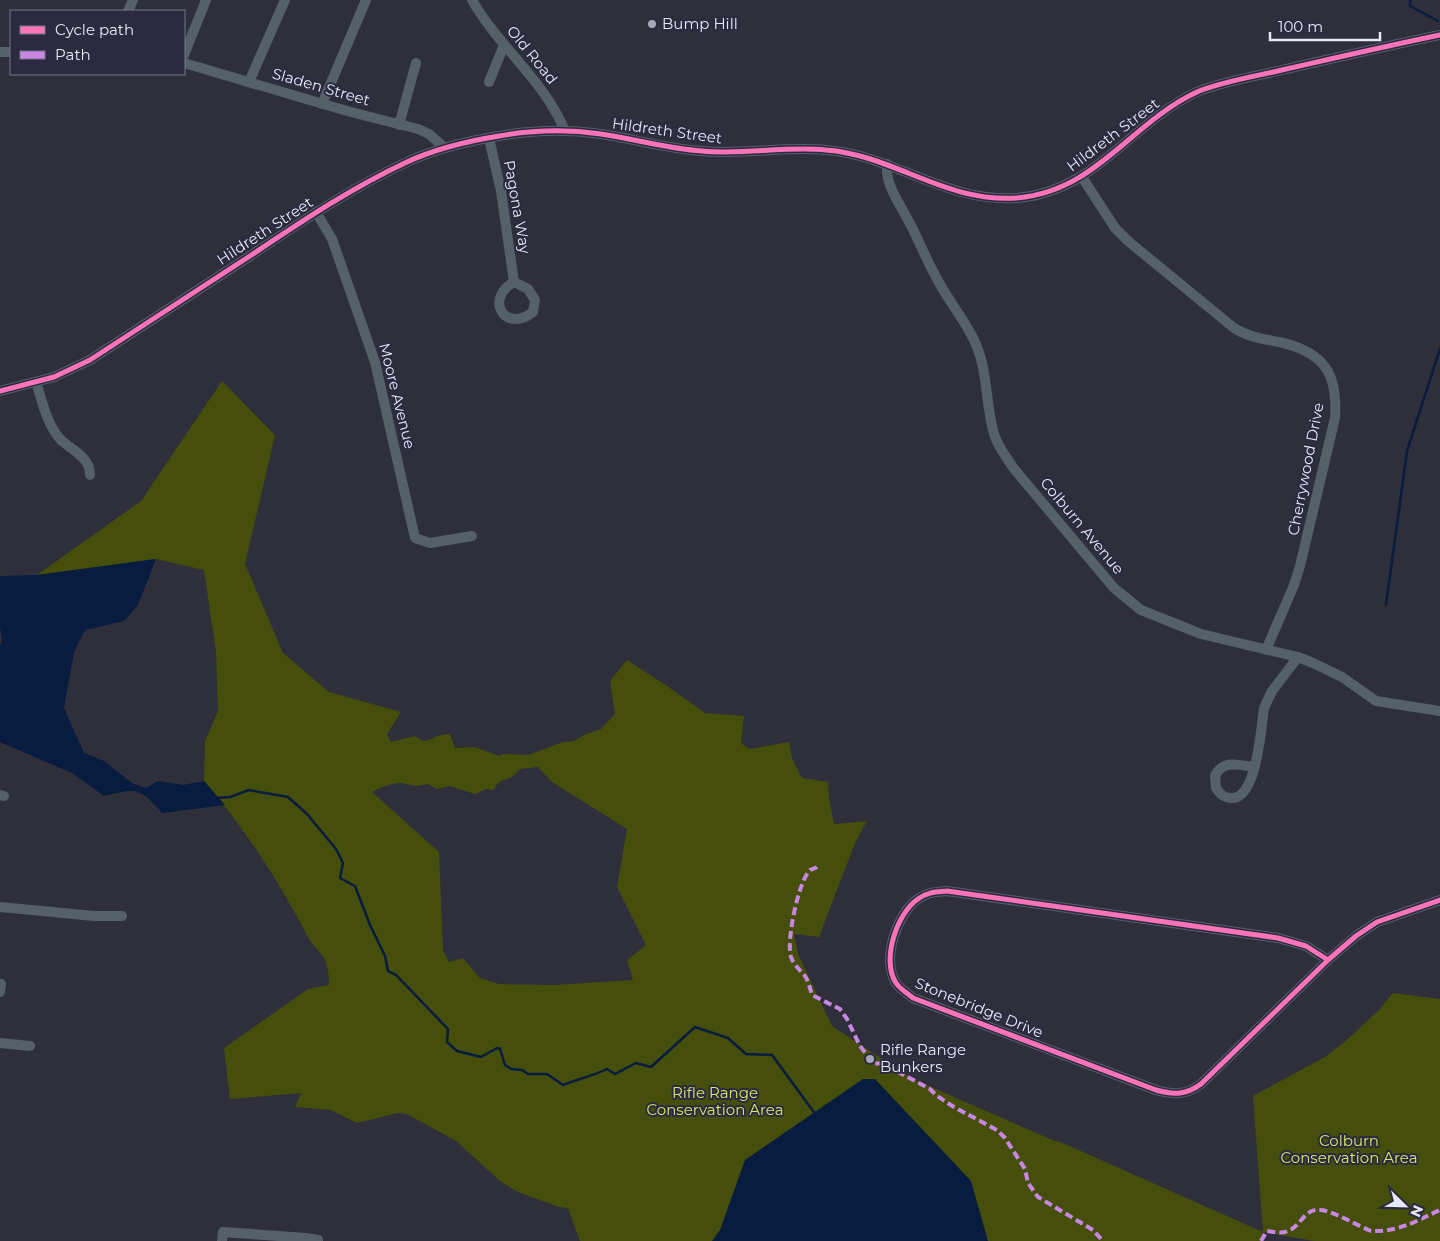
<svg xmlns="http://www.w3.org/2000/svg" width="1440" height="1241" viewBox="0 0 1440 1241" font-family="Montserrat,sans-serif">
<style>
.green{fill:#454e0a;fill-rule:evenodd}
.water{fill:#071c3e}
.lines{fill:none;stroke-linecap:round;stroke-linejoin:round}
.stream{stroke:#071c3e;stroke-width:2.5}
.minor{stroke:#546169;stroke-width:10}
.quiet{stroke:#c787e3;stroke-width:4;stroke-dasharray:8 4;stroke-linecap:butt}
.cycleway-casing{stroke:#2b2a40;stroke-width:8}
.cycleway{stroke:#fb73b8;stroke-width:5}
.poi-dot{fill:#a7a7b5;stroke:#2b2a40;stroke-width:2}
.labels{text-anchor:middle;stroke-width:4;stroke-linejoin:round;paint-order:stroke}
.poi-label{font-size:15px;fill:#e8e8f7;stroke:#2b2a40;text-anchor:start}
.street-label{font-size:15px;fill:#e8e8f7;stroke:#2b2a40}
.park-label{font-size:15px;fill:#d5e967;stroke:#2b2a40}
</style>
<rect width="100%" height="100%" fill="#2f2f3b"/>
<path class="green" d="M 222,381 L 275,435 L 245,564 L 283,653 L 329,692 L 401,712 L 387,734 L 391,742 L 415,736 C 426,744 427,741 437,736 C 441,735 446,735 450,734 L 455,748 L 475,747 L 499,756 L 503,754 L 528,755 L 563,742 L 574,741 L 584,735 L 601,729 L 615,714 L 610,681 L 627,660 L 667,686 L 705,713 L 744,716 L 741,743 L 749,749 L 789,742 L 792,758 L 802,778 L 828,782 L 829,798 L 834,824 L 867,821 L 855,843 L 819,937 L 794,934 L 798,954 L 832,1026 L 913,1079 L 1050,1139 L 1065,1144 L 1263,1232 L 1253,1096 L 1325,1057 L 1348,1039 L 1379,1010 L 1393,993 L 1440,999 L 1440,1241 L 1314,1241 L 1263,1232 L 1263,1241 L 580,1241 L 568,1208 L 559,1207 L 518,1192 L 500,1181 L 456,1141 L 407,1114 L 398,1113 L 357,1123 L 331,1110 L 295,1107 L 301,1093 L 230,1099 L 224,1048 L 308,989 L 329,985 C 329,977 328,965 324,958 C 320,951 312,945 308,937 C 278,880 246,830 204,781 L 205,741 L 218,711 L 216,652 L 204,570 L 156,559 L 37,575 L 141,501 ZM 538,767 L 552,782 L 627,829 L 617,887 L 646,945 L 627,960 L 633,980 L 553,985 L 499,984 L 480,978 L 463,958 L 449,962 L 443,950 L 439,852 L 372,792 C 379,788 391,783 400,783 C 413,784 413,788 428,784 L 437,789 L 450,786 L 475,794 L 486,789 L 493,790 L 499,782 L 512,777 L 520,769 Z"/>
<g class="water">
<path d="M 156,559 L 138,605 L 124,621 L 85,630 L 74,652 L 64,708 L 84,753 L 104,761 L 132,783 L 146,788 L 158,781 L 183,785 L 204,781 L 225,805 L 162,813 C 139,787 138,788 104,796 L 72,773 L 0,742 L 0,646 L 2,641 L 0,627 L 0,576 L 37,575 Z"/>
<path d="M 863,1079 L 875,1079 L 971,1181 L 988,1241 L 712,1241 L 720,1230 L 745,1160 Z"/>
</g>
<g class="lines">
<g class="stream">
<path d="M 1410,0 L 1410,6 L 1438,21"/>
<path d="M 1386,605 L 1407,451 L 1440,349"/>
<path d="M 216,798 L 230,797 L 249,790 L 288,797 L 307,814 L 336,849 L 343,863 L 340,878 L 355,886 L 370,925 L 385,956 L 388,971 L 396,975 L 448,1029 L 447,1042 L 457,1051 L 481,1057 L 497,1048 L 500,1049 L 505,1065 L 511,1069 L 522,1070 L 528,1074 L 547,1074 L 563,1085 C 578,1079 593,1076 607,1069 L 615,1074 L 636,1063 L 651,1067 L 695,1027 L 728,1038 L 746,1054 L 772,1055 L 816,1115"/>
</g>
<g class="minor">
<path d="M 472,0 C 499,47 544,80 565,131"/>
<path d="M 128,11 L 133,0"/>
<path d="M 0,52 L 11,52"/>
<path d="M 184,55 L 206,0"/>
<path d="M 184,63 L 347,111 L 418,129 L 429,134 L 445,148"/>
<path d="M 249,82 L 285,0"/>
<path d="M 489,82 L 504,45"/>
<path d="M 322,104 L 366,0"/>
<path d="M 399,125 L 416,63"/>
<path d="M 489,138 L 501,191 L 514,282 L 528,289 L 535,300 L 533,312 C 505,334 484,299 514,282"/>
<path d="M 887,164 C 885,185 899,202 908,220 C 918,238 925,257 935,275 C 946,298 963,317 974,340 C 988,369 985,399 993,430 C 996,444 1006,457 1015,470 L 1114,588 L 1141,610 L 1201,634 L 1298,657 L 1313,663 L 1342,677 L 1376,701 L 1440,711"/>
<path d="M 1082,177 L 1115,228 L 1128,241 L 1234,328 C 1248,337 1263,339 1279,342 C 1324,352 1338,373 1335,418 L 1300,566 L 1294,585 L 1266,650"/>
<path d="M 316,212 L 332,239 L 375,362 L 415,538 L 430,543 L 472,536"/>
<path d="M 36,382 C 42,401 47,425 61,440 C 73,451 90,457 90,475"/>
<path d="M 0,391 L 54,377 L 90,360 C 143,326 197,290 250,256 C 301,222 351,188 407,162 C 435,149 468,141 499,136 C 532,130 567,129 601,134 C 635,139 668,149 702,151 C 743,155 785,146 826,150 C 894,155 945,203 1017,198 C 1097,191 1130,123 1197,92 C 1220,82 1257,76 1282,70 C 1335,58 1387,46 1440,35"/>
<path d="M 1254,767 C 1239,765 1223,759 1215,776 L 1216,788 C 1220,794 1224,798 1232,798 C 1257,798 1261,728 1264,708 L 1272,691 L 1298,657"/>
<path d="M 0,795 L 4,796"/>
<path d="M 0,907 L 94,916 L 122,916"/>
<path d="M 1328,960 L 1306,946 L 1278,938 L 947,891 C 937,892 927,892 918,899 C 897,913 881,960 896,983 C 900,989 907,993 913,998 L 1156,1090 C 1174,1095 1186,1095 1201,1084 L 1328,960 L 1356,936 L 1377,922 L 1440,900"/>
<path d="M 0,992 L 1,984"/>
<path d="M 0,1043 L 30,1046"/>
<path d="M 222,1241 L 223,1232 L 306,1238 L 318,1240 L 318,1241"/>
</g>
<g class="quiet">
<path d="M 817,867 C 816,868 812,869 810,870 C 798,882 786,942 791,957 C 794,965 800,970 805,976 C 809,982 810,989 812,995 L 840,1009 L 847,1019 L 860,1046 L 874,1064 L 882,1063 L 887,1066 L 930,1089 L 937,1096 L 954,1107 L 997,1130 L 1005,1138 L 1025,1169 L 1028,1183 L 1038,1197 L 1093,1230 L 1103,1241"/>
<path d="M 1261,1241 L 1267,1231 C 1275,1232 1283,1234 1290,1230 C 1301,1225 1306,1207 1321,1210 C 1335,1212 1356,1225 1371,1231 C 1399,1232 1416,1221 1440,1210"/>
</g>
<g class="cycleway-casing">
<g id="cycleway">
<path d="M 0,391 L 54,377 L 90,360 C 143,326 197,290 250,256 C 301,222 351,188 407,162 C 435,149 468,141 499,136 C 532,130 567,129 601,134 C 635,139 668,149 702,151 C 743,155 785,146 826,150 C 894,155 945,203 1017,198 C 1097,191 1130,123 1197,92 C 1220,82 1257,76 1282,70 C 1335,58 1387,46 1440,35"/>
<path d="M 1328,960 L 1306,946 L 1278,938 L 947,891 C 937,892 927,892 918,899 C 897,913 881,960 896,983 C 900,989 907,993 913,998 L 1156,1090 C 1174,1095 1186,1095 1201,1084 L 1328,960 L 1356,936 L 1377,922 L 1440,900"/>
</g>
</g>
<use href="#cycleway" class="cycleway"/>
</g>
<g class="poi-dot">
<circle cx="652" cy="24" r="5"/>
<circle cx="870" cy="1059" r="5"/>
</g>
<g class="labels">
<g class="poi-label">
<text x="662" y="29">Bump Hill</text>
<text x="880" y="1055">Rifle Range<tspan x="880" dy="17">Bunkers</tspan></text>
</g>
<g class="street-label">
<text transform="translate(532 55) rotate(51)" y="5">Old Road</text>
<text transform="translate(321 87) rotate(16)" y="5">Sladen Street</text>
<text transform="translate(667 131) rotate(8)" y="5">Hildreth Street</text>
<text transform="translate(1113 135) rotate(-37)" y="5">Hildreth Street</text>
<text transform="translate(517 207) rotate(80)" y="5">Pagona Way</text>
<text transform="translate(265 231) rotate(-33)" y="5">Hildreth Street</text>
<text transform="translate(397 396) rotate(76)" y="5">Moore Avenue</text>
<text transform="translate(1306 469) rotate(-79)" y="5">Cherrywood Drive</text>
<text transform="translate(1082 526) rotate(50)" y="5">Colburn Avenue</text>
<text transform="translate(979 1008) rotate(22)" y="5">Stonebridge Drive</text>
</g>
<g class="park-label">
<text x="715" y="1098">Rifle Range<tspan x="715" dy="17">Conservation Area</tspan></text>
<text x="1349" y="1146">Colburn<tspan x="1349" dy="17">Conservation Area</tspan></text>
</g>
</g>
<rect x="10" y="10" width="175" height="65" fill="#2b2a40" stroke="#777689"/>
<rect x="20" y="26" width="25" height="8" fill="#fb73b8" stroke="#777689"/>
<text x="55" y="35" font-size="15" fill="#e8e8f7">Cycle path</text>
<rect x="20" y="51" width="25" height="8" fill="#c787e3" stroke="#777689"/>
<text x="55" y="60" font-size="15" fill="#e8e8f7">Path</text>
<g transform="translate(1405 1206) rotate(113)" stroke="#2b2a40" stroke-width="4" paint-order="stroke">
<path d="M0-4L9 19L0 12L-9 19Z" fill="#e8e8f7"/>
<text y="-8" font-size="14" font-weight="bold" text-anchor="middle" fill="#e8e8f7">N</text>
</g>
<path d="M1270 32v8h110v-8" fill="none" stroke="#e8e8f7" stroke-width="2.5"/>
<text x="1278" y="32" font-size="15" fill="#e8e8f7" stroke="#2b2a40" stroke-width="4" paint-order="stroke">100 m</text>
</svg>
